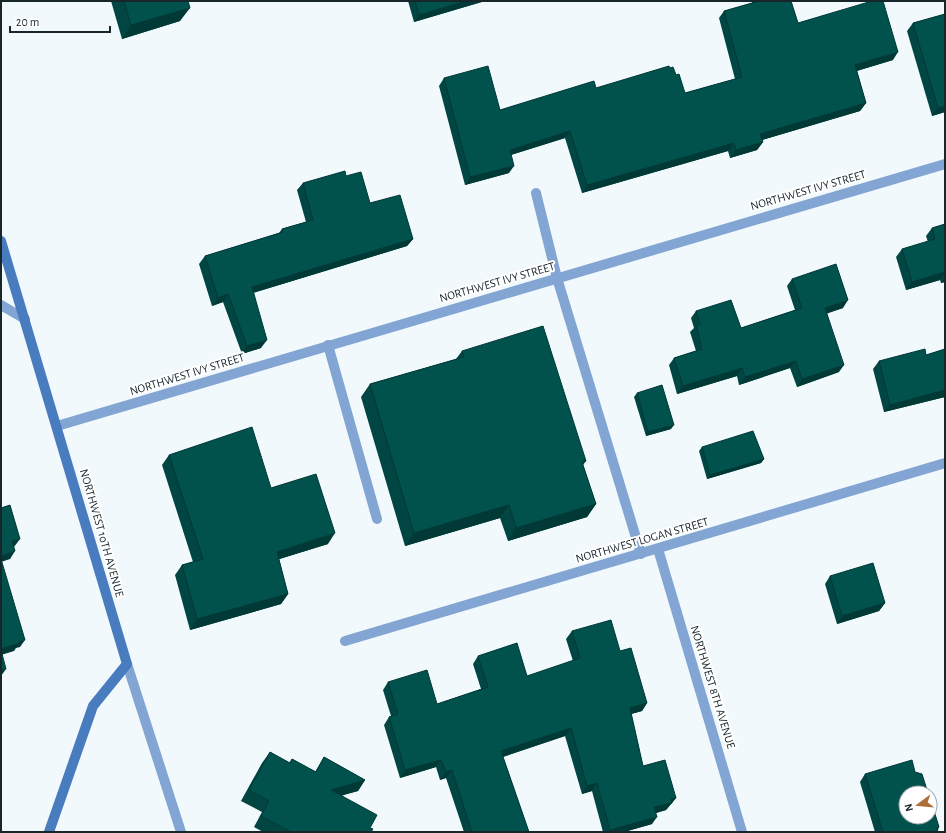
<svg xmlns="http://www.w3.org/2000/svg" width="946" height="833" viewBox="0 0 946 833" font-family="'Alegreya Sans',sans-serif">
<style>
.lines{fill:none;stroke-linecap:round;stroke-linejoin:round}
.lane{stroke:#83a5d3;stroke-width:10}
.street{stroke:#83a5d3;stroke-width:10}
.secondary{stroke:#487cbe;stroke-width:10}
.wall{fill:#014642}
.shaded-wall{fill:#013936}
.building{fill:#01514d;stroke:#013936}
.labels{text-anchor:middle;stroke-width:4;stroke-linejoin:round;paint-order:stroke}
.street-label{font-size:12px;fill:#17262b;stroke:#fff}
</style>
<rect width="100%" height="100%" fill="#f1f9fc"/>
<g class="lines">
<g class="lane">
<path d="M 536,193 L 557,278 L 641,554"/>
<path d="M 328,345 L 377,519"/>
</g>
<g class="street">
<path d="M 1,305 L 25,319"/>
<path d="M 57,426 L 945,164"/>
<path d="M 658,549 L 742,832"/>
<path d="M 345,641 L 945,463"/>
<path d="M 127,664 L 181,832"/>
</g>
<path class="secondary" d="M 1,241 L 127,664 L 93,706 L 49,832"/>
</g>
<g class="wall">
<path d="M 111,1 L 188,1 L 180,21 L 122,39 Z"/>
<path d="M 408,1 L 485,1 L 414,22 Z"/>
<path d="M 752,1 L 791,1 L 798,23 L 893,60 L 857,71 L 866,103 L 860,111 L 762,140 L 763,142 L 757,150 L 730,158 L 728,151 L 582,193 L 565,138 L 511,155 L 509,173 L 465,185 L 439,86 L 444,78 L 500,110 L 596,88 L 670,68 L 676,75 L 685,93 L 735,79 L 719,18 L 724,11 L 752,3 Z"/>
<path d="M 945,14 L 945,112 L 932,116 L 907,31 L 913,23 Z"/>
<path d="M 346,176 L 370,203 L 413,239 L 407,246 L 253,293 L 261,348 L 242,354 L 223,302 L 212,306 L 199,264 L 205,256 L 279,233 L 282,229 L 306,222 L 297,190 L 303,183 Z"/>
<path d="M 945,224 L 945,282 L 941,283 L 940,280 L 906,290 L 896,257 L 902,249 L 928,242 L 926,236 L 932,228 Z"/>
<path d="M 792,279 L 843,308 L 827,313 L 839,372 L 797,387 L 790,368 L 739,385 L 737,376 L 677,394 L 669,365 L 674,358 L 696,351 L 690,332 L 694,328 L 691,318 L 696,311 L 741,328 L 795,310 L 787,286 Z"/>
<path d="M 945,349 L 945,397 L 884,412 L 873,369 L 879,361 L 926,355 Z"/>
<path d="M 462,351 L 586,461 L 583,465 L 596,504 L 587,517 L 508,541 L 500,518 L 405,546 L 361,397 L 370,384 L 456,359 Z"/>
<path d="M 637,393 L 671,429 L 646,436 L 634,397 Z"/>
<path d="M 702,447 L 764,459 L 761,463 L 707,479 L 699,451 Z"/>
<path d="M 169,455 L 271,488 L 328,544 L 279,559 L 288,594 L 281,604 L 190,630 L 175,575 L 182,565 L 193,562 L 162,465 Z"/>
<path d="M 830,576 L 885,603 L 879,611 L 837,624 L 825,584 Z"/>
<path d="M 572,631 L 620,651 L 647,703 L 642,711 L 631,714 L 643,766 L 676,798 L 666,810 L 656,813 L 652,824 L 624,832 L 603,832 L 592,791 L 582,794 L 565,736 L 503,757 L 529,832 L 464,832 L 446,778 L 440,780 L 436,767 L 400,778 L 384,725 L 389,717 L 391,716 L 383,690 L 388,682 L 437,704 L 481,689 L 473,664 L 478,656 L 527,676 L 573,661 L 566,639 Z"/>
<path d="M 270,752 L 289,763 L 292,759 L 315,772 L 324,757 L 365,780 L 358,791 L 342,795 L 370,828 L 371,832 L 263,832 L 254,827 L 262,812 L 241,801 L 262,763 Z"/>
<path d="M 915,772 L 939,827 L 938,830 L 938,832 L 875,832 L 860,782 L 865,774 Z"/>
</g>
<g class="shaded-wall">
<path d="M 466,1 L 485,1 L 414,22 L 419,15 Z"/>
<path d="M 190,8 L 180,21 L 122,39 L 131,25 Z"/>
<path d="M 898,52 L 893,60 L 849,73 L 855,65 Z"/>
<path d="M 866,103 L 860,111 L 755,142 L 760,134 Z"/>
<path d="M 945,106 L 945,112 L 932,116 L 938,108 Z"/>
<path d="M 570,131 L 565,138 L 504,157 L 510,150 Z"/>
<path d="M 763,142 L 757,150 L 730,158 L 736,150 Z"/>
<path d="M 734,143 L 728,151 L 582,193 L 587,185 Z"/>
<path d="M 514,166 L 509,173 L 465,185 L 470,177 Z"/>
<path d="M 413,239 L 407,246 L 246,295 L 252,287 Z"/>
<path d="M 945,272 L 940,280 L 906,290 L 912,282 Z"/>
<path d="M 945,277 L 945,282 L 941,283 Z"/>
<path d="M 228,294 L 223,302 L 212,306 L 218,298 Z"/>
<path d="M 848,300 L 843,308 L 820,316 L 825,308 Z"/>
<path d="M 267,340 L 261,348 L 242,354 L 247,346 Z"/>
<path d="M 796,361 L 790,368 L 739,385 L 745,377 Z"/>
<path d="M 844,365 L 839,372 L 797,387 L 802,379 Z"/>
<path d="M 742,368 L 737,376 L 677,394 L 683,386 Z"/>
<path d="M 945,390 L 945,397 L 884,412 L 890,405 Z"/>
<path d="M 674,425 L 671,429 L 646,436 L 648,432 Z"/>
<path d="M 764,459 L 761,463 L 707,479 L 710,475 Z"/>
<path d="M 596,504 L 587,517 L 508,541 L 516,528 Z"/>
<path d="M 509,505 L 500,518 L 405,546 L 414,533 Z"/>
<path d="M 335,533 L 328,544 L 270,562 L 277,552 Z"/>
<path d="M 20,539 L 14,547 L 7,549 L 12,541 Z"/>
<path d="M 15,551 L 10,559 L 1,562 L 1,556 Z"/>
<path d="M 288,594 L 281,604 L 190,630 L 197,619 Z"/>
<path d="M 885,603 L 879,611 L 837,624 L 842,616 Z"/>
<path d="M 25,640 L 20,647 L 16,648 L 14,651 L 1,655 L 1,649 L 19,641 Z"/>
<path d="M 6,669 L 1,676 L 1,670 Z"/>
<path d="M 647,703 L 642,711 L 624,716 L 630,708 Z"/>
<path d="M 571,728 L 565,736 L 496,759 L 501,751 Z"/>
<path d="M 441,760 L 436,767 L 400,778 L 405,770 Z"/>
<path d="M 452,770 L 446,778 L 440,780 L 446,772 Z"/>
<path d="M 365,780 L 358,791 L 323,801 L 331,790 Z"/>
<path d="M 597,783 L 592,791 L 582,794 L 587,786 Z"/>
<path d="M 676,798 L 666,810 L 649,815 L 654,807 L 671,799 Z"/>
<path d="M 657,817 L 652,824 L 624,832 L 608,832 L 610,830 Z"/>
</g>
<g class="building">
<path d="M 124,1 L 188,1 L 190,8 L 131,25 Z"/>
<path d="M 415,1 L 466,1 L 419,15 Z"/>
<path d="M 759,1 L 791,1 L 798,23 L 872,1 L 883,1 L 898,52 L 855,65 L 866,103 L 760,134 L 763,142 L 736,150 L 734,143 L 587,185 L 570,131 L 510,150 L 514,166 L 470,177 L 444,78 L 488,66 L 500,110 L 594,81 L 596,88 L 669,66 L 670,68 L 673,67 L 676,75 L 679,74 L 685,93 L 742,77 L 724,11 Z"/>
<path d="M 945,14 L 945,106 L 938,108 L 913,23 Z"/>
<path d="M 345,171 L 346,176 L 361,172 L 370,203 L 400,195 L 413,239 L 252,287 L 267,340 L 247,346 L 228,294 L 218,298 L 205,256 L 283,232 L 282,229 L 313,220 L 303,183 Z"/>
<path d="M 945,224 L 945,272 L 912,282 L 902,249 L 935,239 L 932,228 Z"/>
<path d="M 836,264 L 848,300 L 825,308 L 844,365 L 802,379 L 796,361 L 745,377 L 742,368 L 683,386 L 674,358 L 702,349 L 696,325 L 700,324 L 696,311 L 731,300 L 741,328 L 802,308 L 792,279 Z"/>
<path d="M 543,326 L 586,461 L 582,462 L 596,504 L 516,528 L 509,505 L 414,533 L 370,384 L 464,357 L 462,351 Z"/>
<path d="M 925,349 L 926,355 L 945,349 L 945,390 L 890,405 L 879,361 Z"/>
<path d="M 662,385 L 674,425 L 648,432 L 637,393 Z"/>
<path d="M 252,427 L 271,488 L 316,474 L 335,533 L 277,552 L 288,594 L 197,619 L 182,565 L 203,559 L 169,455 Z"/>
<path d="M 753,431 L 764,459 L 710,475 L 702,447 Z"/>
<path d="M 10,505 L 20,539 L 12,541 L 15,551 L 1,556 L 1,508 Z"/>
<path d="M 1,559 L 25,640 L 19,641 L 20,643 L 1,649 Z"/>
<path d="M 873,563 L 885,603 L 842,616 L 830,576 Z"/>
<path d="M 611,620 L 620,651 L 631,648 L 647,703 L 630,708 L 643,766 L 665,760 L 676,798 L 671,799 L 672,803 L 654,807 L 657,817 L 610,830 L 597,783 L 587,786 L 571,728 L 501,751 L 529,832 L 472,832 L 452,770 L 446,772 L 441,760 L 405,770 L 389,717 L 398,714 L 388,682 L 427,670 L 437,704 L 488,687 L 478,656 L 517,643 L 527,676 L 580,658 L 572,631 Z"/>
<path d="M 1,650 L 6,669 L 1,670 Z"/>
<path d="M 270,752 L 290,763 L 292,759 L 316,772 L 324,757 L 365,780 L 331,790 L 377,815 L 370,828 L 373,829 L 371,832 L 291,832 L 261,816 L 269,801 L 249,790 Z"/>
<path d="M 912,760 L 915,772 L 922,774 L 928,793 L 906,793 L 906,817 L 930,817 L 930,798 L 939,827 L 937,828 L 938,832 L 883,832 L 865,774 Z"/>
</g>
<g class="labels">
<g class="street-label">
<text transform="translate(808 190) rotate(-16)" y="4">NORTHWEST IVY STREET</text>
<text transform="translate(497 282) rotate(-16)" y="4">NORTHWEST IVY STREET</text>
<text transform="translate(187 374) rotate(-17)" y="4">NORTHWEST IVY STREET</text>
<text transform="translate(102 533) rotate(74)" y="4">NORTHWEST 10TH AVENUE</text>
<text transform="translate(642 540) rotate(-16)" y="4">NORTHWEST LOGAN STREET</text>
<text transform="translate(713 687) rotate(73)" y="4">NORTHWEST 8TH AVENUE</text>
</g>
</g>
<rect width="946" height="833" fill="none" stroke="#17262b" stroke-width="4"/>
<g transform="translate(918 805) rotate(254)"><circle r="19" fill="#ffffff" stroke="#a2a8aa"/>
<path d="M0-3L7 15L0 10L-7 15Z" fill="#af6e37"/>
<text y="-6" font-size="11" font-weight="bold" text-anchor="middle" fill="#17262b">N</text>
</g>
<path d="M10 26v6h100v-6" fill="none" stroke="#17262b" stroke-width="2"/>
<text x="16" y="26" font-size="12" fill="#17262b" stroke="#ffffff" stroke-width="3" paint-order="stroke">20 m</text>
</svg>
